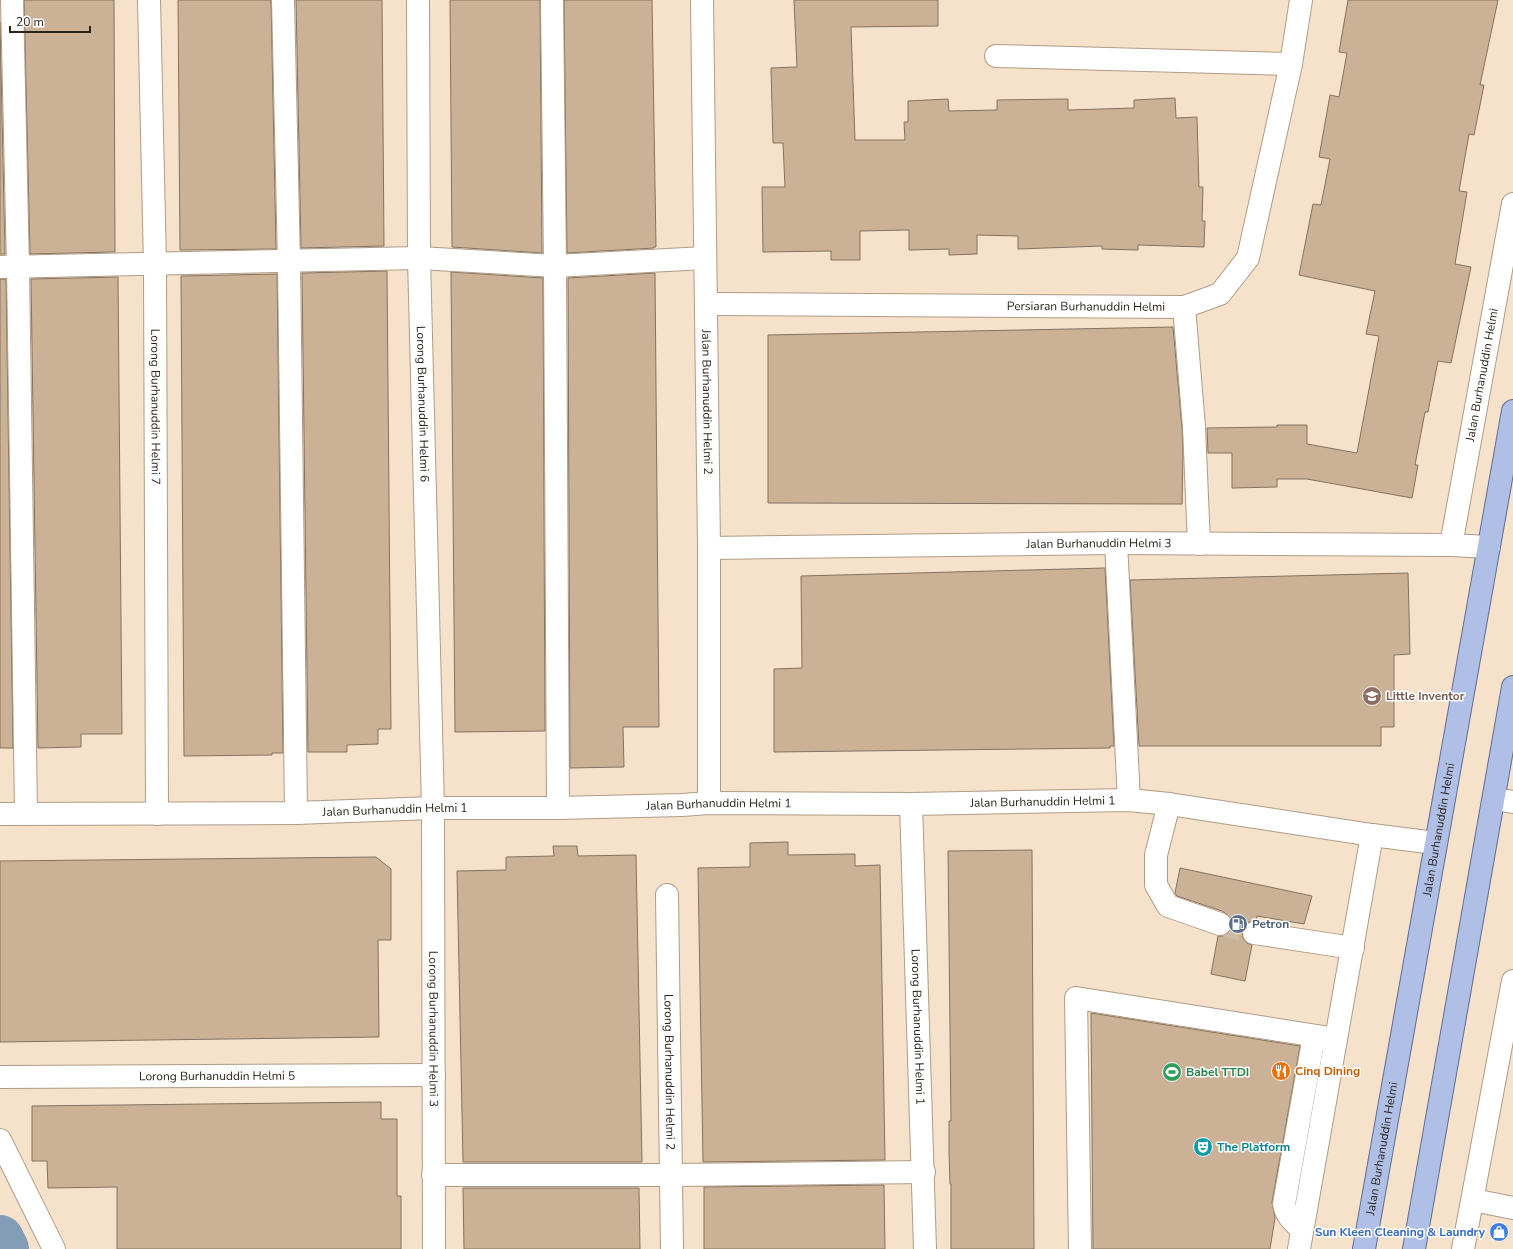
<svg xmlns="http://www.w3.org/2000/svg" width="1513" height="1249" viewBox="0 0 1513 1249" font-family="'Nunito Sans',sans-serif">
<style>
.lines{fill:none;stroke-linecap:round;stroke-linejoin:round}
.river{stroke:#839db7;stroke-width:48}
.building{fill:#cbb296;stroke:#84725e}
.minor-tunnel{stroke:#cdbca8;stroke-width:22;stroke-dasharray:22 11;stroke-linecap:butt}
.minor-casing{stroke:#af9c86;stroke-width:24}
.major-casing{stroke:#5f6c94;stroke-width:24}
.minor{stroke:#fff;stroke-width:22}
.major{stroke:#b0bfe6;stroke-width:22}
.labels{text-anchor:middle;stroke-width:3;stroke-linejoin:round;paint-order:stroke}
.street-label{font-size:12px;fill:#2a231a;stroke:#fff}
.education-label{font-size:12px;font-weight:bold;fill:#785e54;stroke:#fff;text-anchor:start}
.service-label{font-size:12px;font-weight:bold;fill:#4e5e75;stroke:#fff;text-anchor:start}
.food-label{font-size:12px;font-weight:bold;fill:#c56008;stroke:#fff;text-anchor:start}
.leisure-label{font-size:12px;font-weight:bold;fill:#27864d;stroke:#fff;text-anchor:start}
.culture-label{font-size:12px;font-weight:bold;fill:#0d838f;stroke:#fff;text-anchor:start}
.shop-label{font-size:12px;font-weight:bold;fill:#366cbe;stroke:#fff;text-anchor:end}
</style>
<rect width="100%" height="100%" fill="#f6e2cb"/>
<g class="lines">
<path class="river" d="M 0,1239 L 5,1249"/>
</g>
<g class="building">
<path d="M 24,0 L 114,0 L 115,252 L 30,254 Z"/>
<path d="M 178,0 L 271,0 L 276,249 L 180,250 Z"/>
<path d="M 296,0 L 382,0 L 384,246 L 301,248 Z"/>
<path d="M 450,0 L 540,0 L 542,253 L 452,247 Z"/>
<path d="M 564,0 L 652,0 L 656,247 L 654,247 L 654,248 L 567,253 Z"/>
<path d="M 794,0 L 938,0 L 938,26 L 851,27 L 855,140 L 905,140 L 904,122 L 908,122 L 908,101 L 948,99 L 949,111 L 997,110 L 997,100 L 1068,99 L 1068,110 L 1134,108 L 1134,100 L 1175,98 L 1176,118 L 1197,117 L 1199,187 L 1203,187 L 1202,221 L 1205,221 L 1204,247 L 1138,245 L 1138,250 L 1102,249 L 1102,246 L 1018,249 L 1018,236 L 977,235 L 977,254 L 949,255 L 949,249 L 909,250 L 909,230 L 860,231 L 860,260 L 831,260 L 831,251 L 763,252 L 762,187 L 785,187 L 783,143 L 773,143 L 771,68 L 797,67 Z"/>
<path d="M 1348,0 L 1498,0 L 1480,85 L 1484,85 L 1474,135 L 1469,134 L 1459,191 L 1467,192 L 1455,264 L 1471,267 L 1451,363 L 1438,361 L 1428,412 L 1425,412 L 1415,465 L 1418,465 L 1412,498 L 1307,479 L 1277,479 L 1277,487 L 1232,488 L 1232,453 L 1208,453 L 1207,428 L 1277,427 L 1277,425 L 1307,425 L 1307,444 L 1357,453 L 1379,336 L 1366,334 L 1375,291 L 1299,275 L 1313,204 L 1321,205 L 1330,159 L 1319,157 L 1330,95 L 1339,97 L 1347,53 L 1339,52 Z"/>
<path d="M 0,22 L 5,254 L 0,254 Z"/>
<path d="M 387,271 L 391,729 L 378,729 L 378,744 L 347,745 L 347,752 L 308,752 L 302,273 Z"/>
<path d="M 451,272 L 543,278 L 545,731 L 455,732 Z"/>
<path d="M 655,273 L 659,727 L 623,727 L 624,767 L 570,768 L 568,278 Z"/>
<path d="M 277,274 L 283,753 L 272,753 L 272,755 L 184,756 L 181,276 Z"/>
<path d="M 118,277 L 122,734 L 81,734 L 81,747 L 38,748 L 31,279 Z"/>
<path d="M 0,279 L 6,279 L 13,748 L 0,748 Z"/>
<path d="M 1173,327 L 1182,428 L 1183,453 L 1182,504 L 768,503 L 768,335 Z"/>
<path d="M 1105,568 L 1114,746 L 1110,746 L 1110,748 L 774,752 L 774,669 L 802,668 L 801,576 Z"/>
<path d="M 1408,573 L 1410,654 L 1394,655 L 1394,727 L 1381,727 L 1381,746 L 1139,746 L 1130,580 Z"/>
<path d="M 788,842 L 788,855 L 855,854 L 855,866 L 880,865 L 885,1160 L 703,1162 L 698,868 L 750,867 L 750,843 Z"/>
<path d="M 553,846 L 577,846 L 578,856 L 636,855 L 642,1162 L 463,1162 L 457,871 L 506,870 L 506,857 L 554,856 Z"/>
<path d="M 1032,850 L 1034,1249 L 951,1249 L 951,1184 L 950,1184 L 949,1152 L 949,1121 L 951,1121 L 948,851 Z"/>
<path d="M 376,857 L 391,869 L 391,940 L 378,940 L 379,1037 L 0,1042 L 0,861 Z"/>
<path d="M 1180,868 L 1312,896 L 1304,924 L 1257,916 L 1256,921 L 1249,922 L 1244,926 L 1242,931 L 1243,938 L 1247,943 L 1252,945 L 1245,981 L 1211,974 L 1218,936 L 1223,936 L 1228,933 L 1232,928 L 1232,921 L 1229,916 L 1222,911 L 1177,896 L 1175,893 Z"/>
<path d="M 1091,1013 L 1300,1046 L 1272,1202 L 1275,1218 L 1270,1249 L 1093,1249 Z"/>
<path d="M 381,1102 L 381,1119 L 397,1119 L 397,1196 L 401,1196 L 401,1249 L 117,1249 L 117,1187 L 48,1188 L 47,1161 L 32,1161 L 32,1106 Z"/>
<path d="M 884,1185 L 885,1249 L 704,1249 L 704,1187 Z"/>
<path d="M 463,1188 L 639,1188 L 640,1249 L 464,1249 Z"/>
</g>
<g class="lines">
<path class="minor-tunnel" d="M 1220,924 L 1254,933"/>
<g class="minor-casing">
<g id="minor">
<path d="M 12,0 L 18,267 L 26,814"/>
<path id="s1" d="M 149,0 L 155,265 L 157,814"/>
<path d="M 283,0 L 289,262 L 296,813"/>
<path id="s2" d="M 418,0 L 419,258 L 433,808 L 434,1249"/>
<path d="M 552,0 L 555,266 L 558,808"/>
<path id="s3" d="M 702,0 L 709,548 L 709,803"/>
<path d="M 996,56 L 1291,64"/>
<path d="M 0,267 L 419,258 L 555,266 L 705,258"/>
<path id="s4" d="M 706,304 L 1184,307 L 1220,294 L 1248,258 L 1291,64 L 1301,0"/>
<path d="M 1184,307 L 1194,427 L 1199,544"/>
<path d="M 1116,543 L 1129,800"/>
<path id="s5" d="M 1451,545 L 1513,204"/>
<path id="s6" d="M 709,548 L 1116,543 L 1451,545 L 1489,547"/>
<path d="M 1494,799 L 1513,802"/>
<path id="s7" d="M 911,804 L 925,1249"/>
<path d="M 1169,804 L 1156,855 L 1156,885 L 1168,906 L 1220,924"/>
<path id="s8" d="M 0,814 L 296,813 L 433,808 L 558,808 L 682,805 L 709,803 L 911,804 L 1129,800 L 1169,804 L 1372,835 L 1435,843"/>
<path id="s9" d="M 667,895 L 672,1249"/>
<path d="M 1254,933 L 1353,948"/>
<path id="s10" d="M 0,1077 L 434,1075"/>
<path d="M 0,1140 L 54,1249"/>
<path d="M 433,1175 L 670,1175 L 924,1172"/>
<path d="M 1473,1200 L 1513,1208"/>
<path d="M 1302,1230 C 1294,1222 1286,1216 1284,1204 L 1314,1036"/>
<path d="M 1080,1249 L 1076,998 L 1336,1039"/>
<path d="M 1299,1249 L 1372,835"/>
<path d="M 1463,1249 L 1513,981"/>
</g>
</g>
<g class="major-casing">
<g id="major">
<path id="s11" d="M 1364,1249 L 1513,411"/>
<path d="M 1414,1249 L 1513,687"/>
</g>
</g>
<use href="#minor" class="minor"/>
<use href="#major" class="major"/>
</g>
<defs>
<g id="school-disc" transform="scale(1)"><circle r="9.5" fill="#8d6e63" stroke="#fff"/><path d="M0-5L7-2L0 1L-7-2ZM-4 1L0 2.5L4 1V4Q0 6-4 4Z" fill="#fff"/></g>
<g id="fuel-disc" transform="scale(1)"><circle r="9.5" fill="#5c6f8a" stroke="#fff"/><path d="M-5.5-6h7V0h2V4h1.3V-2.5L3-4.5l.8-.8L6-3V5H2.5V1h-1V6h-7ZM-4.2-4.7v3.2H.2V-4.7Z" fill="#fff"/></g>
<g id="restaurant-disc" transform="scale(1)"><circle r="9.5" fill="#e8710a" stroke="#fff"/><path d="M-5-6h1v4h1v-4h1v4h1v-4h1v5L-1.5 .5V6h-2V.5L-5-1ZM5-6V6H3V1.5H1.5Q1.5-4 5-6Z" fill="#fff"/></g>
<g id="stadium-disc" transform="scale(1)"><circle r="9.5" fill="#2e9e5b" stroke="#fff"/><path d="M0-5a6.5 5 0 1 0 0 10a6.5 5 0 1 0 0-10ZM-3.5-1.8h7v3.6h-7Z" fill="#fff"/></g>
<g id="theatre-disc" transform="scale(1)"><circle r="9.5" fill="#0f9aa8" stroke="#fff"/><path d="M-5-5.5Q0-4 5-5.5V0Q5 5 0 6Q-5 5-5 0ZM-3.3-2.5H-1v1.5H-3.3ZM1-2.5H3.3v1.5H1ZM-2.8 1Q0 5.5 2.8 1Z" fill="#fff"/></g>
<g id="shop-disc" transform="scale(1)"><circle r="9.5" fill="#3f7fe0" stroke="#fff"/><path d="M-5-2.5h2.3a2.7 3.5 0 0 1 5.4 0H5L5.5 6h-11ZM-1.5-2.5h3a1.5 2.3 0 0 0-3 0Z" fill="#fff"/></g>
</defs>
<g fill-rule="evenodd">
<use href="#school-disc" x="1372" y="696"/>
<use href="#fuel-disc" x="1238" y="924"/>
<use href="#restaurant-disc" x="1281" y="1071"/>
<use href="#stadium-disc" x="1172" y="1072"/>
<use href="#theatre-disc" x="1203" y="1147"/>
<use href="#shop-disc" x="1499" y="1232"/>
</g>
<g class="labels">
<g class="street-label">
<text dy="4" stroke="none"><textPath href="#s4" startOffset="380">Persiaran Burhanuddin Helmi</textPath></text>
<text dy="4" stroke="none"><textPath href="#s5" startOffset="173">Jalan Burhanuddin Helmi</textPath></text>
<text dy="4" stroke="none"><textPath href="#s3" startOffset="402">Jalan Burhanuddin Helmi 2</textPath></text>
<text dy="4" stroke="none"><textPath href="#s2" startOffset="404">Lorong Burhanuddin Helmi 6</textPath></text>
<text dy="4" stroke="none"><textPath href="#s1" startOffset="407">Lorong Burhanuddin Helmi 7</textPath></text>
<text dy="4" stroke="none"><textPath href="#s6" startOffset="390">Jalan Burhanuddin Helmi 3</textPath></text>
<text dy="4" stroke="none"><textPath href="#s8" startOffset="1043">Jalan Burhanuddin Helmi 1</textPath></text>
<text dy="4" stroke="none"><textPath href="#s8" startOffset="719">Jalan Burhanuddin Helmi 1</textPath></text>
<text dy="4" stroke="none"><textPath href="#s8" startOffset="395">Jalan Burhanuddin Helmi 1</textPath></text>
<text dy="4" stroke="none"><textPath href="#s11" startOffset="426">Jalan Burhanuddin Helmi</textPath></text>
<text dy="4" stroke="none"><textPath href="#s7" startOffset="223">Lorong Burhanuddin Helmi 1</textPath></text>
<text dy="4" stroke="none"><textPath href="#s2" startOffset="1029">Lorong Burhanuddin Helmi 3</textPath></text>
<text dy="4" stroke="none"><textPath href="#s9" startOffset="177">Lorong Burhanuddin Helmi 2</textPath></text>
<text dy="4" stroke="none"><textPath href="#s10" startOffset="217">Lorong Burhanuddin Helmi 5</textPath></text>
<text dy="4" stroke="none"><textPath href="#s11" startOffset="102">Jalan Burhanuddin Helmi</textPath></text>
</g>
<g class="education-label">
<text x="1386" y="700">Little Inventor</text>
</g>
<g class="service-label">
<text x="1252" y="928">Petron</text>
</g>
<g class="food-label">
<text x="1295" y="1075">Cinq Dining</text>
</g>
<g class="leisure-label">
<text x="1186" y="1076">Babel TTDI</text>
</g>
<g class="culture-label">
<text x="1217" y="1151">The Platform</text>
</g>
<g class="shop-label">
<text x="1485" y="1236">Sun Kleen Cleaning &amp; Laundry</text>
</g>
</g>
<path d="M10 26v6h80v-6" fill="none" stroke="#2a231a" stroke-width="2"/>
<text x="16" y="26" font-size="12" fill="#2a231a" stroke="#ffffff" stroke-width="3" paint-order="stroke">20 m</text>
</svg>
